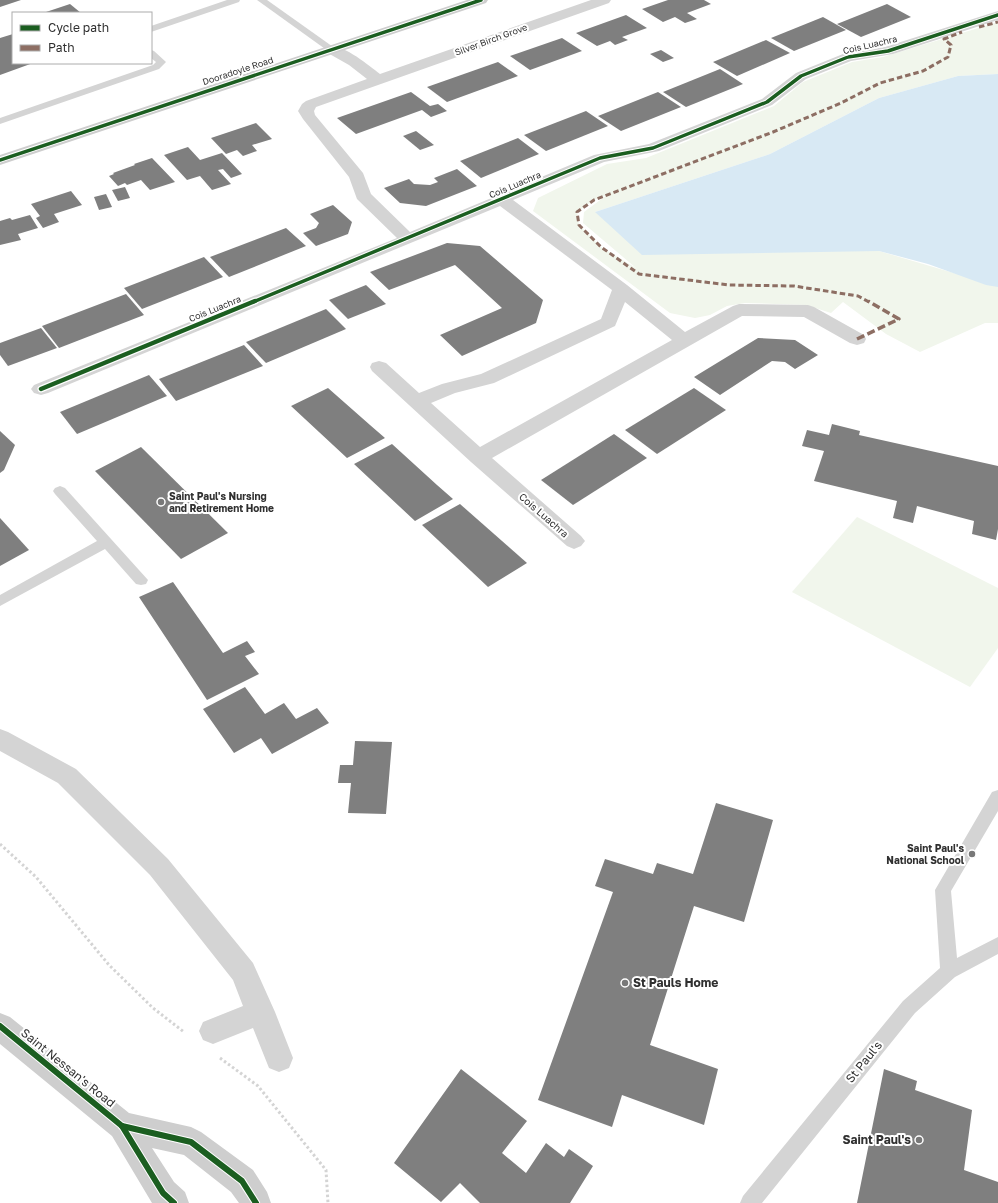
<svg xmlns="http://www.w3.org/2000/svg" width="998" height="1203" viewBox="0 0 998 1203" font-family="'Golos Text',sans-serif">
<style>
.green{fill:#f1f6ec;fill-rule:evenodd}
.water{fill:#d8e9f4}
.building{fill:#7f7f7f}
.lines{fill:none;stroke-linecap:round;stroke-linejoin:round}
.path{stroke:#d4d4d4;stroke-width:3;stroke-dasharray:2.5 2.5;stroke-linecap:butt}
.service{fill:#d4d4d4;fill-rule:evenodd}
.minor{fill:#d4d4d4;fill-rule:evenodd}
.secondary{fill:#cecece;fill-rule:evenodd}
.quiet-far1{stroke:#8d6e63;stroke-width:3;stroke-dasharray:5.5 3;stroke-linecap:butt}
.quiet{stroke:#8d6e63;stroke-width:3.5;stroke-dasharray:8 3.5;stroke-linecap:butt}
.cycleway-far2-casing{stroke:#fff;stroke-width:5.5}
.cycleway-far1-casing{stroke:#fff;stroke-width:7}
.cycleway-casing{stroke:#fff;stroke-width:8}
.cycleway-far2{stroke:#1b5e20;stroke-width:3.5}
.cycleway-far1{stroke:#1b5e20;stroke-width:4.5}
.cycleway{stroke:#1b5e20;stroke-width:6}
.poi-dot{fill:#787878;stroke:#fff;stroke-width:1.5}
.labels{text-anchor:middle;stroke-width:4;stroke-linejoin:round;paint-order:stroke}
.far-street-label{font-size:9px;fill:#303030;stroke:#fff}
.poi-label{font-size:10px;font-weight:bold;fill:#303030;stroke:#fff;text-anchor:start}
.street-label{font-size:10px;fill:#303030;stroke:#fff}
.near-poi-label{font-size:12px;font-weight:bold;fill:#303030;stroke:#fff;text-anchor:start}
.near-street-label{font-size:12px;fill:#303030;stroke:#fff}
</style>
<rect width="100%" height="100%" fill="#fff"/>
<g class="green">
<path d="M 998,22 L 998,74 L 958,76 L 879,98 L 770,154 L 595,212 L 879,251 L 998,286 L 998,323 L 985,323 L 920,352 L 886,334 L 843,302 L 831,313 L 806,305 L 745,303 L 727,306 L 710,315 L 695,318 L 670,313 L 533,211 L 538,198 L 607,164 L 646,158 L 774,106 L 803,82 L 852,62 L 883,57 ZM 607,195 L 584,212 L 583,223 L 636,268 L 601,247 L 579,225 L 577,212 L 594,200 Z"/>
<path d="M 857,517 L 998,588 L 998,648 L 970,687 L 792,592 Z"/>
</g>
<path class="water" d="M 998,74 L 998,287 L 986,285 L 928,264 L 879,251 L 642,255 L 595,212 L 770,154 L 879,98 L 958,76 Z"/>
<g class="building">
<path d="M 0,0 L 21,0 L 0,7 Z"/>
<path d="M 668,0 L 704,0 L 711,4 L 687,13 L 697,19 L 685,23 L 675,17 L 663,22 L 642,9 Z"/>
<path d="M 70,4 L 81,13 L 43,13 Z"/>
<path d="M 887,4 L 911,17 L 861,37 L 837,24 Z"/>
<path d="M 626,15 L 647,28 L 622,37 L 628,40 L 615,45 L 610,41 L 597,46 L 576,33 Z"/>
<path d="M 823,17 L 846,30 L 794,51 L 771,38 Z"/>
<path d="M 13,34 L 13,63 L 33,63 L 0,75 L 0,38 Z"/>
<path d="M 562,38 L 582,51 L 530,70 L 510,56 Z"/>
<path d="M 766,40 L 790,53 L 737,76 L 713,62 Z"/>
<path d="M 661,50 L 674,58 L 663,62 L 650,54 Z"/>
<path d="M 498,62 L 518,76 L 447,102 L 427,87 Z"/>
<path d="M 720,69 L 743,84 L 686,107 L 663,92 Z"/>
<path d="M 411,92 L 430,106 L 438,104 L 447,111 L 431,117 L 422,110 L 356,134 L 337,118 Z"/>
<path d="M 658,92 L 681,107 L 621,131 L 598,116 Z"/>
<path d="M 586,111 L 608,126 L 546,151 L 524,135 Z"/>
<path d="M 256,123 L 272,139 L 252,145 L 257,151 L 243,156 L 237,150 L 226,154 L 211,138 Z"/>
<path d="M 416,131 L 434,145 L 420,150 L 403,136 Z"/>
<path d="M 518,138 L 539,154 L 481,178 L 460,161 Z"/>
<path d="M 188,147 L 200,160 L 222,153 L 242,174 L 231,178 L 223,169 L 218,170 L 231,184 L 212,190 L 200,176 L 187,180 L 164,155 Z"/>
<path d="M 152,158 L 175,182 L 150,190 L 141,180 L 127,185 L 125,183 L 118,186 L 109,176 L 114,174 L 113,173 L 135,165 L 134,164 Z"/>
<path d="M 457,169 L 477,186 L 426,206 L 400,203 L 384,188 L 409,179 L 414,184 L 430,185 L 438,182 L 434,178 Z"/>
<path d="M 125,187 L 130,198 L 118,201 L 112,190 Z"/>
<path d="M 71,191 L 82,205 L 54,214 L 59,222 L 43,228 L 36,218 L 40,216 L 31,204 Z"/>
<path d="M 106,194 L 112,207 L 99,210 L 94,197 Z"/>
<path d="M 333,205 L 352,222 L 348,234 L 316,246 L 303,233 L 316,228 L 319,223 L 310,214 Z"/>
<path d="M 30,215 L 38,228 L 18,234 L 21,240 L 0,245 L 0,221 L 10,218 L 12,220 Z"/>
<path d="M 286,228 L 306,246 L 229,277 L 210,257 Z"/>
<path d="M 447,243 L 480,246 L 543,300 L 536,323 L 462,356 L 440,335 L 502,308 L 455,265 L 389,290 L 370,272 Z"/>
<path d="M 204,257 L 223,277 L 142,309 L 124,288 Z"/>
<path d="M 366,285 L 386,304 L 348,319 L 329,300 Z"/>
<path d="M 126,294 L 144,315 L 59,348 L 42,326 Z"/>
<path d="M 326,309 L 346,329 L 266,363 L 246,342 Z"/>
<path d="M 41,328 L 57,348 L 8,366 L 0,355 L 0,343 Z"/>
<path d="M 758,338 L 795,340 L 818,355 L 795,369 L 785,362 L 772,361 L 720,395 L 694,377 Z"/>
<path d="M 244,345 L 263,366 L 176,401 L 159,379 Z"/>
<path d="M 149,375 L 167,396 L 77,434 L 60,412 Z"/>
<path d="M 328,388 L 370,425 L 385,438 L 347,458 L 291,406 Z"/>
<path d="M 694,388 L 726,410 L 657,454 L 625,430 Z"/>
<path d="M 832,424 L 860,431 L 859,435 L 998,466 L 998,529 L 996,540 L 972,534 L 974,521 L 917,506 L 913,523 L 893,518 L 897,501 L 814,481 L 824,451 L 802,446 L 807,430 L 829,435 Z"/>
<path d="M 0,431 L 15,445 L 4,470 L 0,473 Z"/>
<path d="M 614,434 L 647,458 L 573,505 L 541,480 Z"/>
<path d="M 392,444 L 437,485 L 453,499 L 415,521 L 354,464 Z"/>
<path d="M 141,447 L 228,533 L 181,559 L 95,471 Z"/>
<path d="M 460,504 L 510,548 L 527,563 L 488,587 L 422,525 Z"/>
<path d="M 0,518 L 29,550 L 0,566 Z"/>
<path d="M 173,582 L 223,653 L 247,641 L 255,652 L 245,656 L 259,674 L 207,700 L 139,597 Z"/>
<path d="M 245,687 L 265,714 L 284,703 L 296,719 L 317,708 L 329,723 L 272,754 L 261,738 L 234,753 L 203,709 Z"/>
<path d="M 355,741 L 392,742 L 386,814 L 348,813 L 351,783 L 338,783 L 340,765 L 353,765 Z"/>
<path d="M 716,803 L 773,820 L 744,922 L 694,906 L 650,1045 L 718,1069 L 704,1125 L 622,1095 L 612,1127 L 538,1100 L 613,892 L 595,886 L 605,859 L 653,874 L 657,863 L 693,874 Z"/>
<path d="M 461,1069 L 527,1121 L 502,1153 L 526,1173 L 546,1143 L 564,1157 L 569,1149 L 593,1166 L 570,1203 L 480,1203 L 460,1183 L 441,1202 L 394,1163 Z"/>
<path d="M 884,1069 L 917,1081 L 915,1090 L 972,1110 L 964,1170 L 998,1182 L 998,1203 L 857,1203 Z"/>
</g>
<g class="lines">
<g class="path">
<path d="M 0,844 L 36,877 L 109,965 L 153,1008 L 184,1032"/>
<path d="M 220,1058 L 258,1086 L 326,1170 L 328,1203"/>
</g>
<g class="service">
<path d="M 227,0 L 240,0 L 239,2 L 151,32 L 151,26 Z"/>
<path d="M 257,0 L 267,0 L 336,49 L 331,52 L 328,51 Z"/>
<path d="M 151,50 L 154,51 L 166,62 L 159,69 L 0,124 L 0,118 L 153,65 L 156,62 L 151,58 Z"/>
<path d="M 60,486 L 65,488 L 148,580 L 146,584 L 141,585 L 136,584 L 105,549 L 0,606 L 0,595 L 97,541 L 55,494 L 53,491 L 55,488 Z"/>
<path d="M 998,790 L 998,811 L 951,891 L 957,958 L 998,937 L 998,954 L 955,977 L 915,1013 L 762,1203 L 740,1203 L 743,1196 L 903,1001 L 940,968 L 935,890 L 992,792 Z"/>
</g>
<g class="minor">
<path d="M 591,0 L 611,0 L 609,3 L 316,107 L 314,111 L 315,115 L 363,173 L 371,194 L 410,232 L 594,155 L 649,144 L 762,99 L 796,73 L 843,54 L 885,47 L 998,11 L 998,20 L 893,54 L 851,61 L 806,79 L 772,105 L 659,151 L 604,162 L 513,200 L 627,285 L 685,332 L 733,306 L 739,304 L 808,305 L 814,307 L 864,335 L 866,339 L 864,343 L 857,345 L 850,343 L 804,317 L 742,316 L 492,458 L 581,536 L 585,541 L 581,546 L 574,549 L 567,546 L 471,462 L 372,371 L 370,367 L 372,363 L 379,361 L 386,363 L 419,393 L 442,384 L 481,374 L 601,319 L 612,290 L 500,206 L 48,393 L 41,395 L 34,393 L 31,389 L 34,385 L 397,238 L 357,199 L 349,177 L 303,119 L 298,111 L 302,104 L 306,101 L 367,79 L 349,65 L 326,52 L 324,49 L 326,46 C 341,42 368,65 380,74 ZM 625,302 L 672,340 L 480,447 L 431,403 L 455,393 L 494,383 L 615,326 Z"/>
<path d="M 0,729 L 8,732 L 76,769 L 168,859 L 253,963 L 275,1012 L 293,1058 L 289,1068 L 279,1072 L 269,1068 L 253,1028 L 213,1044 L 203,1040 L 199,1031 L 203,1022 L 243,1006 L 233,980 L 150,875 L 58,783 L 0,751 Z"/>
</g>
<g class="secondary">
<path d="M 467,0 L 488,0 L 486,3 L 0,165 L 0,155 Z"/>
<path d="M 0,1013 L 10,1017 L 129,1113 L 191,1127 L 201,1132 L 253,1170 L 267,1192 L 271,1203 L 239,1203 L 231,1192 L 184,1155 L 152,1148 L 174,1182 L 185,1192 L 189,1203 L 152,1203 L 112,1136 L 0,1044 Z"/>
</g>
<g class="quiet-far1">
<path d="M 979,27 L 998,22"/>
<path d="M 869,302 L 858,296 L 794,286 L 729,285 L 639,274 L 601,247 L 579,225 L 577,212 L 594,200 L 773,132 L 841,103 L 880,83 L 923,71 L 948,57 L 951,45 L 944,39 L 962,32"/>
</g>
<path class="quiet" d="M 857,339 L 899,319 L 868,301"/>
<g class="cycleway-far2-casing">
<g id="cycleway-far2">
<path d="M 0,160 L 481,0"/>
<path d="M 253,302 L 600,158 L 653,148 L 767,102 L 801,76 L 848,57 L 888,51 L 998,15"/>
</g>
</g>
<g class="cycleway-far1-casing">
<path id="cycleway-far1" d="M 41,389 L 255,301"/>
</g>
<g class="cycleway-casing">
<g id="cycleway">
<path d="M 0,1026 L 122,1126 L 163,1193 L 174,1203"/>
<path d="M 122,1126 L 191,1142 L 242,1181 L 256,1203"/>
</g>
</g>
<use href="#cycleway-far2" class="cycleway-far2"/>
<use href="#cycleway-far1" class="cycleway-far1"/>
<use href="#cycleway" class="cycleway"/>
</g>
<g class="poi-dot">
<circle cx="161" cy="502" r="4"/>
<circle cx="972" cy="854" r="4"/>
<circle cx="625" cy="983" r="4"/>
<circle cx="919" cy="1140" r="4"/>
</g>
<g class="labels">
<g class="far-street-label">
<text transform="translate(491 40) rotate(-20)" y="3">Silver Birch Grove</text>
<text transform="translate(870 45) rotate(-13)" y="3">Cois Luachra</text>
<text transform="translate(238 71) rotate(-18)" y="3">Dooradoyle Road</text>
<text transform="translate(515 185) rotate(-23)" y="3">Cois Luachra</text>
<text transform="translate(215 309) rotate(-22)" y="3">Cois Luachra</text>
</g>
<g class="poi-label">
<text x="169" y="500">Saint Paul's Nursing<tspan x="169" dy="12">and Retirement Home</tspan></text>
<text x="964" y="852" text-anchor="end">Saint Paul's<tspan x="964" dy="12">National School</tspan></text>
</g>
<g class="street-label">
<text transform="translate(544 515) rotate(41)" y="4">Cois Luachra</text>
</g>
<g class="near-poi-label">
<text x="633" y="987">St Pauls Home</text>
<text x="911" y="1144" text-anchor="end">Saint Paul's</text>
</g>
<g class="near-street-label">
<text transform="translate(864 1062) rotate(-51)" y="4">St Paul's</text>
<text transform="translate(68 1068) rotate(39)" y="4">Saint Nessan's Road</text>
</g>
</g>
<rect x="12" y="12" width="140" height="52" fill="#ffffff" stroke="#acacac"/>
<rect x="20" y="25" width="20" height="6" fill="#1b5e20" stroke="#acacac"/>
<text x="48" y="32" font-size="12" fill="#303030">Cycle path</text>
<rect x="20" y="45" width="20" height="6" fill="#8d6e63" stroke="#acacac"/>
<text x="48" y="52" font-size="12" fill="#303030">Path</text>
</svg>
